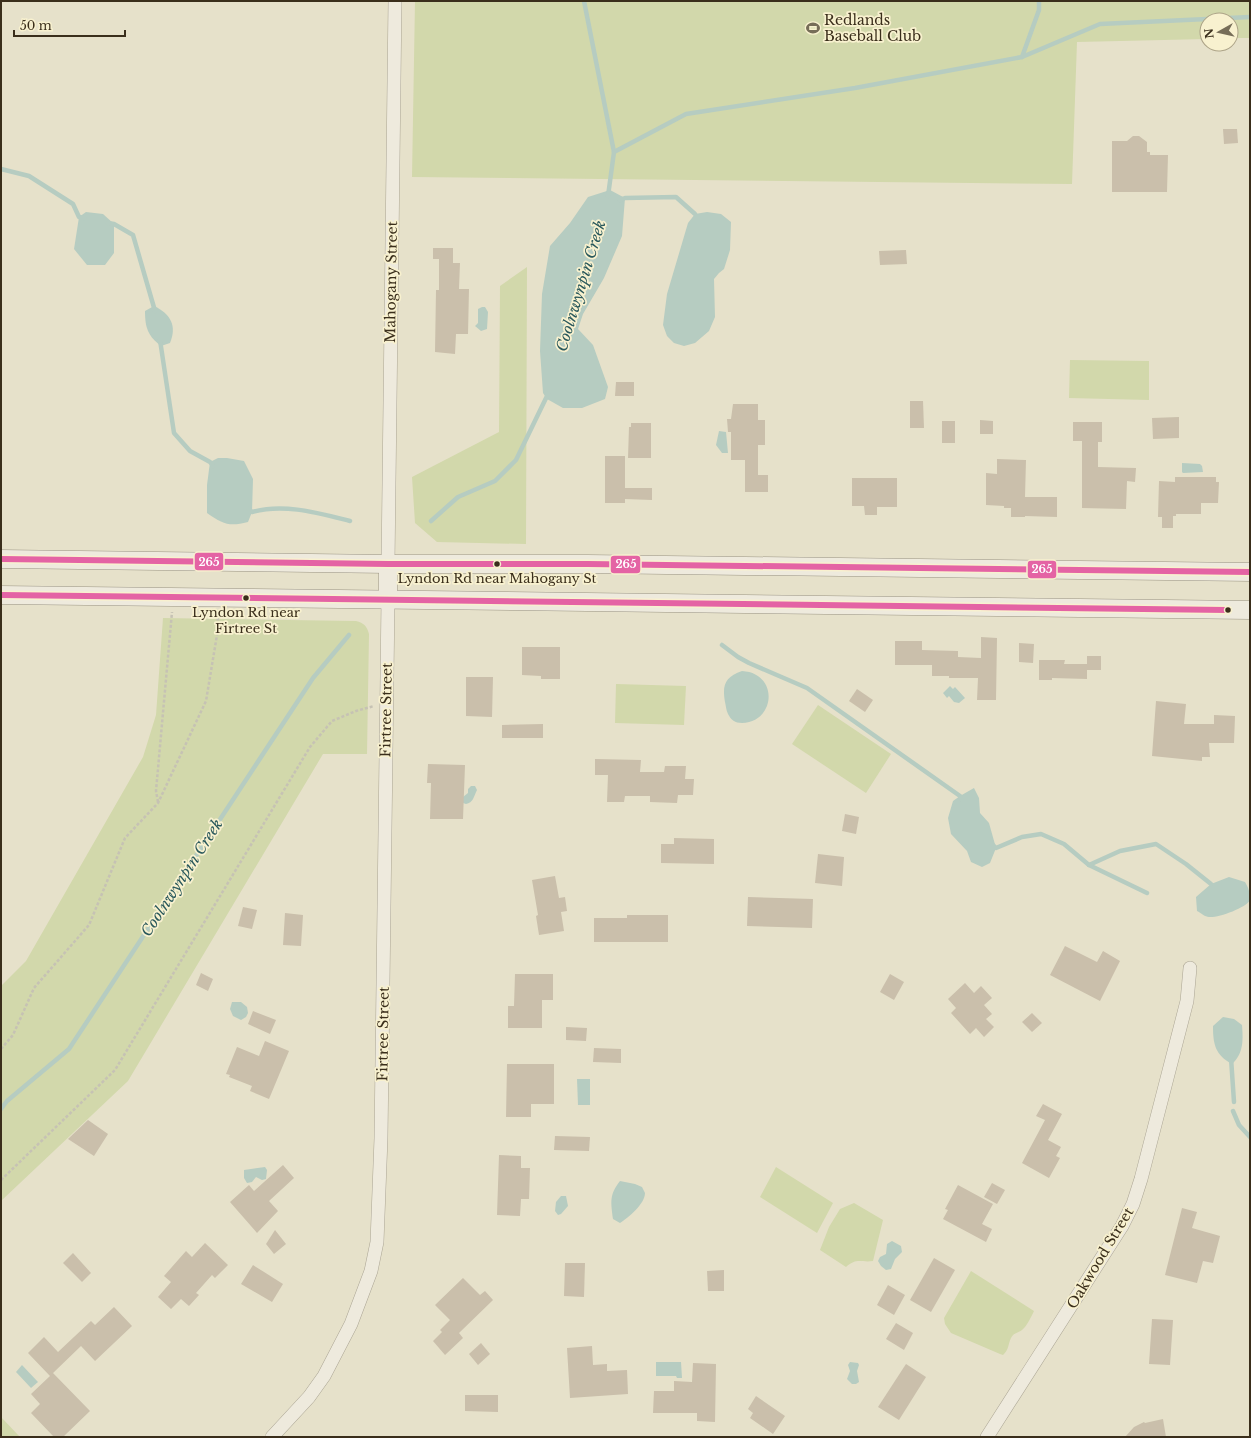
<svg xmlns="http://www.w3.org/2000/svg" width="1251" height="1438" viewBox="0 0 1251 1438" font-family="'Libre Baskerville',serif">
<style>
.green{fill:#d2d8ab}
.water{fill:#b6ccc1}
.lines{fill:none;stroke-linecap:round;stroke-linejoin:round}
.stream{stroke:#b6ccc1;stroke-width:4.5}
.building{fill:#cabfab}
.street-casing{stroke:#aba594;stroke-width:14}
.secondary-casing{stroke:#9a9484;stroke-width:19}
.path{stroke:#c6c2b4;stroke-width:2.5;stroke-dasharray:3 2;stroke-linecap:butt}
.street{stroke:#eeeadd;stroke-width:13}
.secondary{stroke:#eeeadd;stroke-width:18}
.bus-1-casing{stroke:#f8f1cf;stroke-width:9}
.bus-1{stroke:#e463a4;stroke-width:6}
.bus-dot{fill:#3a2e1b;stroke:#f8f1cf;stroke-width:1.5}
.labels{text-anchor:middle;stroke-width:3.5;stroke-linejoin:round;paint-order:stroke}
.bus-label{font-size:13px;fill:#3a2e1b;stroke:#f8f1cf}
.poi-label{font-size:14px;fill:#3a2e1b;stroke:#f8f1cf;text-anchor:start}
.street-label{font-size:14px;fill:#3a2e1b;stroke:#f8f1cf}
.water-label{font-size:15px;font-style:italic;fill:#29585b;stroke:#f8f1cf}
.line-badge{stroke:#f8f1cf;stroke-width:1.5}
.badge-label{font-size:11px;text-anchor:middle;font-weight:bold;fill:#fff}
</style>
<rect width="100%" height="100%" fill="#e6e1ca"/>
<g class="green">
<path d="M 415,1 L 1250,1 L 1250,38 L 1231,38 L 1231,20 L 1207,20 L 1207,39 L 1077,42 L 1072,184 L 412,177 Z"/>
<path d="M 527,267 L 526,544 L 437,542 L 415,523 L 412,477 L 499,432 L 500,286 Z"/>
<path d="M 1070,360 L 1149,361 L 1149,400 L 1069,398 Z"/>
<path d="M 163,618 L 356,621 C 364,623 367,626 369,634 L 367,754 L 323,754 L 128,1081 L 1,1201 L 1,986 L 26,961 L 143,757 L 156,715 Z"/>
<path d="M 616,684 L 686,686 L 684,725 L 615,723 Z"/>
<path d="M 818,705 L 891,754 L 866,793 L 792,744 Z"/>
<path d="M 776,1167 L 833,1203 L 817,1233 L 760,1197 Z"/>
<path d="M 854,1203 L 883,1220 L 873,1261 C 861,1263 857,1257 846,1267 L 820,1250 L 829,1227 L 840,1209 Z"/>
<path d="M 971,1271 L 1034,1311 C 1031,1317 1027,1326 1022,1330 C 1018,1333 1013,1333 1011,1338 C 1008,1344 1009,1350 1003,1355 L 1000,1354 L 951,1333 L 945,1324 L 944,1318 Z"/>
<path d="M 1,1417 L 20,1437 L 1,1437 Z"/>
</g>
<g class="water">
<path d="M 610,190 L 625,198 L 622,236 L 604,278 L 583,314 L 578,329 L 593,345 L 608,387 L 605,399 L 582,408 L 563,408 L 547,399 L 543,393 L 540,351 L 542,294 L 550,246 L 570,223 L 588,197 Z"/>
<path d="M 86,212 L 103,214 L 114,224 L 114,253 L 105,265 L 87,265 L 74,249 L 79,217 Z"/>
<path d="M 707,212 L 721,214 L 731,222 L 730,250 L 724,269 L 719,273 L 714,279 L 715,317 L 709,331 L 695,343 L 684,346 L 674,343 L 667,336 L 663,325 L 667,294 L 688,223 L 695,214 Z"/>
<path d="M 154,306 C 171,314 177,326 170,343 L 161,346 C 148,336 145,328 145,311 Z"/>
<path d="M 482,307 L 485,307 L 488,312 L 487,329 L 481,331 L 475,326 L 478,323 L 478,309 Z"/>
<path d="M 719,431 L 726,432 L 728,453 L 722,453 L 716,445 Z"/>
<path d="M 218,458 L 227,458 L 244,461 L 253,479 L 252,512 L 248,522 C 229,527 223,524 207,513 L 207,485 L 210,462 Z"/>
<path d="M 1182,463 L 1200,464 L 1202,466 L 1203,472 L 1183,473 L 1182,472 Z"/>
<path d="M 742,671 C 779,673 776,722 742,723 C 735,723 731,720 728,714 C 726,710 726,706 725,702 C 722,685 725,677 742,671 Z"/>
<path d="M 950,686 L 953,689 L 955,687 L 965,698 L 959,703 L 954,702 L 949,696 L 947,698 L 943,693 Z"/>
<path d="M 471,786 L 475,786 L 477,790 C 474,796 473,803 466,804 L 463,803 L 463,797 L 468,793 L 468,789 Z"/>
<path d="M 974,788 L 979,798 L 980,813 L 989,823 L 996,848 L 990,863 L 982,867 L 971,862 L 967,851 L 951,834 L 948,818 L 953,801 L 960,796 Z"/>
<path d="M 1229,877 L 1245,882 C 1248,887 1251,894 1250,900 C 1246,908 1218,918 1209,917 C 1205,917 1201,913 1197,911 L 1196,897 L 1211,884 Z"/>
<path d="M 232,1002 L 241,1002 L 247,1007 L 248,1013 L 246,1017 L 241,1020 L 233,1016 L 230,1009 Z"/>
<path d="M 1223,1017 L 1234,1019 L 1242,1025 C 1243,1039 1244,1053 1232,1064 C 1215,1055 1213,1044 1213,1026 Z"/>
<path d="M 577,1079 L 590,1079 L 590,1105 L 578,1105 Z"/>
<path d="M 265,1167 L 267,1170 L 266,1179 L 262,1180 L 256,1177 L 252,1182 L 247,1183 L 244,1178 L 244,1170 Z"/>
<path d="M 620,1181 L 635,1184 L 642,1187 C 643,1189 644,1191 645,1193 C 645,1204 628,1218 620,1223 L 613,1219 C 611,1202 609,1195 620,1181 Z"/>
<path d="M 561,1196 L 566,1196 L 568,1206 L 561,1214 L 558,1215 L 555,1211 L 556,1202 Z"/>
<path d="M 892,1241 L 901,1246 L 902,1252 L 895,1259 L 891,1269 L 886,1270 L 881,1266 L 878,1261 L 880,1257 L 886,1254 L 887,1244 Z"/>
<path d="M 656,1362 L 681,1362 L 682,1378 L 677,1378 L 676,1376 L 656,1376 Z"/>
<path d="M 850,1362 L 858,1363 L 859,1365 L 857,1371 L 859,1382 L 856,1384 L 852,1384 L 847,1379 L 850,1371 L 848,1365 Z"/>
<path d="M 22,1365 L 38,1382 L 31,1388 L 16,1372 Z"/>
</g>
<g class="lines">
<g class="stream">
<path d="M 584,1 L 614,152 L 608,196"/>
<path d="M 1022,57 L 1039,10 L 1039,1"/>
<path d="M 614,152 L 686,114 L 855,88 L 1022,57 L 1100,24 L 1250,17"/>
<path d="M 1,169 L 29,176 L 73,204 L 79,217 L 84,218"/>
<path d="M 620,200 L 625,198 L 676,197 L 695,214"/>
<path d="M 108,223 L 114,224 L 133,235 L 155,311"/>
<path d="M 160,340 L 174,433 L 190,451 L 210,462 L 213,466"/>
<path d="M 249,509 L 252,512 C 284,503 318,513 350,521"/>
<path d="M 431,521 L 458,497 L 495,481 L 516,460 L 548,394"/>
<path d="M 722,645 L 738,657 L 749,663 L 807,688 L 960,796 L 962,800"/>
<path d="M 991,843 L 996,848 L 1022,837 L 1041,834 L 1064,844 L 1089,865 L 1147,893"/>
<path d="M 1089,865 L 1120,851 L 1156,844 L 1186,864 L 1211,884"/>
<path d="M 1231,1058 L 1234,1102"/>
<path d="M 1,1109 L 7,1101 L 69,1049 L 313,678 L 349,635"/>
<path d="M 1233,1111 L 1239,1125 L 1250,1137"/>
</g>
</g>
<g class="building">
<path d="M 1223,129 L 1237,129 L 1238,143 L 1224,144 Z"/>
<path d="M 1133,136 L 1139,136 L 1147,142 L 1147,152 L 1150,152 L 1150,155 L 1168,155 L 1167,192 L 1112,192 L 1112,141 L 1127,141 Z"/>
<path d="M 433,248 L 453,248 L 453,263 L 460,263 L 459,289 L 469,289 L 468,334 L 456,334 L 455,354 L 435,352 L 436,290 L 439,290 L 439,259 L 433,259 Z"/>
<path d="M 906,250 L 907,264 L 880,265 L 879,251 Z"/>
<path d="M 616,382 L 634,382 L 634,396 L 615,396 Z"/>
<path d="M 910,401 L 923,401 L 924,428 L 910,428 Z"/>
<path d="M 733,404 L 758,404 L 758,420 L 765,420 L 765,445 L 758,445 L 758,475 L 768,475 L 768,492 L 745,492 L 745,460 L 731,460 L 731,432 L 728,432 L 727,419 L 731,419 Z"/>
<path d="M 1179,417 L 1179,438 L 1153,439 L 1152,418 Z"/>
<path d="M 980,420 L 993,421 L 993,434 L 980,434 Z"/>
<rect x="942" y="421" width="13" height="22"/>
<path d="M 1073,422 L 1102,422 L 1102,442 L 1098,442 L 1098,467 L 1136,468 L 1135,482 L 1127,481 L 1126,509 L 1082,508 L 1082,441 L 1073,441 Z"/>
<path d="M 631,423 L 651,423 L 651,458 L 628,458 L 629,427 L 631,427 Z"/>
<path d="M 605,456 L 625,456 L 625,488 L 652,488 L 652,500 L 625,499 L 625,503 L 605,503 Z"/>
<path d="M 997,459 L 1026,460 L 1025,497 L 1057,497 L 1057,517 L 1025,516 L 1025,517 L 1011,517 L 1011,508 L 1004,508 L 1004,506 L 986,505 L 986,473 L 997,474 Z"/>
<path d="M 1175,477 L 1216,477 L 1216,482 L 1219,482 L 1218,503 L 1201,503 L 1201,514 L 1176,514 L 1176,516 L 1173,516 L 1173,528 L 1162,528 L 1162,517 L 1158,517 L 1159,481 L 1175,482 Z"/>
<path d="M 852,478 L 897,478 L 897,507 L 877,507 L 877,515 L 865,515 L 864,506 L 852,506 Z"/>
<path d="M 981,637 L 997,638 L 996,700 L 977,700 L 978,678 L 949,678 L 949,676 L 932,676 L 932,665 L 895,665 L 895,641 L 922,641 L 922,650 L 958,651 L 958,657 L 981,658 Z"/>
<path d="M 1019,643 L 1034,644 L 1033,663 L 1019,662 Z"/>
<path d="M 522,647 L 560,647 L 560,679 L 541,679 L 541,676 L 522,675 Z"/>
<rect x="1087" y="656" width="14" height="14"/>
<path d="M 1039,660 L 1065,660 L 1064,664 L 1087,664 L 1087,679 L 1052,678 L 1052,680 L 1039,680 Z"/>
<path d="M 466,677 L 493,677 L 492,717 L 466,716 Z"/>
<path d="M 857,689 L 873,700 L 865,712 L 849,701 Z"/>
<path d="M 1156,701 L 1186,704 L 1184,724 L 1214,724 L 1214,715 L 1235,716 L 1234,743 L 1209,743 L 1210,757 L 1202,757 L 1202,761 L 1152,756 Z"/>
<path d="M 543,724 L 543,738 L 502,738 L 502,725 Z"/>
<path d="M 595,759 L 641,760 L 640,772 L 664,772 L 665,766 L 686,766 L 685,779 L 694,779 L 693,795 L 678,795 L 677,803 L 650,802 L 650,796 L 625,796 L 624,802 L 607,802 L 608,775 L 595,775 Z"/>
<path d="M 428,764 L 465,765 L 463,819 L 430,819 L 431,783 L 427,783 Z"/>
<path d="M 845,814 L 859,817 L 856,834 L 842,831 Z"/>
<path d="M 674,838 L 714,839 L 714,864 L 661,863 L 661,844 L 674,844 Z"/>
<path d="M 818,854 L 844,857 L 842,886 L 815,883 Z"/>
<path d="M 555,876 L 559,898 L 565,897 L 567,911 L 561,912 L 564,931 L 539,935 L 536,916 L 538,915 L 532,880 Z"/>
<path d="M 748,897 L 813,899 L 812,928 L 747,926 Z"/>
<path d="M 243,907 L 257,910 L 252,929 L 238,926 Z"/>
<path d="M 285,913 L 303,915 L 301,946 L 283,945 Z"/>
<path d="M 627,915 L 668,915 L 668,942 L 594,942 L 594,918 L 627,918 Z"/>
<path d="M 1065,946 L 1097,962 L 1103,951 L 1120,961 L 1100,1001 L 1050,975 Z"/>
<path d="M 201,973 L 213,979 L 208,991 L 196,985 Z"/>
<path d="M 515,974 L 553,974 L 553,1000 L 542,1000 L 542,1028 L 508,1028 L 508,1006 L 514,1006 Z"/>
<path d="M 890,974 L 904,982 L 894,1000 L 880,992 Z"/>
<path d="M 965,983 L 974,993 L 981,986 L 992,998 L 984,1005 L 992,1014 L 986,1019 L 994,1027 L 984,1037 L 976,1028 L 970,1034 L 951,1013 L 956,1008 L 948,999 Z"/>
<path d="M 253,1011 L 276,1020 L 270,1034 L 248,1024 Z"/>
<path d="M 1032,1013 L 1042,1023 L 1032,1032 L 1022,1022 Z"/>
<path d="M 566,1027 L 587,1028 L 586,1041 L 566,1040 Z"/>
<path d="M 265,1041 L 289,1051 L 269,1099 L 250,1091 L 252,1086 L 229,1077 L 230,1075 L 226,1074 L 237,1047 L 259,1056 Z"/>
<path d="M 594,1048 L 621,1049 L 621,1063 L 593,1062 Z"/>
<path d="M 507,1064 L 554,1064 L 554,1104 L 531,1104 L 531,1117 L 506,1117 Z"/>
<path d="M 1043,1104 L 1062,1114 L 1048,1140 L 1061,1147 L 1056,1156 L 1060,1158 L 1049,1178 L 1022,1163 L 1045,1120 L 1036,1116 Z"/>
<path d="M 88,1120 L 108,1134 L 94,1156 L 68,1139 Z"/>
<path d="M 555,1136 L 590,1137 L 589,1151 L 554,1150 Z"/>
<path d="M 499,1155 L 521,1156 L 521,1168 L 530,1168 L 529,1199 L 521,1199 L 520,1216 L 497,1215 Z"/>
<path d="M 283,1165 L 294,1178 L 269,1201 L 278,1211 L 257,1233 L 230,1202 L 249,1185 L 254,1191 Z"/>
<path d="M 992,1183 L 1005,1190 L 997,1204 L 984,1197 Z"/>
<path d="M 958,1185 L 993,1204 L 982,1224 L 992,1229 L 986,1242 L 943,1219 L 948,1210 L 945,1209 Z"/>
<path d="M 1182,1208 L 1197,1212 L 1192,1228 L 1220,1236 L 1213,1263 L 1203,1261 L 1197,1283 L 1165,1275 Z"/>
<path d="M 275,1230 L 286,1244 L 274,1254 L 266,1244 Z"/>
<path d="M 205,1243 L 228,1265 L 215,1278 L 212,1275 L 196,1293 L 199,1295 L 189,1306 L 181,1299 L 171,1309 L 158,1297 L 171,1282 L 164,1276 L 186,1251 L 192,1257 Z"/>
<path d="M 73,1253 L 91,1273 L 82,1282 L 63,1263 Z"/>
<path d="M 934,1258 L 955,1270 L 931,1312 L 910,1300 Z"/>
<path d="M 565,1263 L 585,1263 L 584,1297 L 564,1296 Z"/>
<path d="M 253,1265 L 283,1284 L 272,1302 L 241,1284 Z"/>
<path d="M 724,1270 L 724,1291 L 708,1291 L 707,1271 Z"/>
<path d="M 463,1278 L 480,1295 L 485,1291 L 493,1300 L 459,1333 L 463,1338 L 445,1355 L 433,1341 L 442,1332 L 440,1330 L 450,1320 L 435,1305 Z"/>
<path d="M 888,1285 L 905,1295 L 894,1315 L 877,1305 Z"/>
<path d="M 114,1307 L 132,1326 L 95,1361 L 81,1346 L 53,1373 L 90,1411 L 63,1437 L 54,1437 L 31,1413 L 40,1404 L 31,1394 L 50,1376 L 28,1353 L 44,1337 L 58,1352 L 91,1321 L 95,1325 Z"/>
<path d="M 1152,1319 L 1173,1320 L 1170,1365 L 1149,1364 Z"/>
<path d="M 896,1323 L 913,1333 L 904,1350 L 886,1339 Z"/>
<path d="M 481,1343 L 490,1354 L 478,1365 L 469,1354 Z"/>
<path d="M 592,1346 L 593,1365 L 607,1364 L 607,1371 L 627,1370 L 628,1394 L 570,1398 L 567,1348 Z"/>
<path d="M 693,1363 L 716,1364 L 715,1422 L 697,1421 L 697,1413 L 653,1413 L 654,1391 L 674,1391 L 674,1381 L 692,1382 Z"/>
<path d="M 906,1364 L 926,1377 L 899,1420 L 878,1407 Z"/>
<path d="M 465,1395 L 498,1395 L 498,1412 L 465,1411 Z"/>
<path d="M 756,1396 L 785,1416 L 773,1434 L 750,1418 L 753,1413 L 748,1409 Z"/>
<path d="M 1163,1419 L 1166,1437 L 1125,1437 L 1134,1427 L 1144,1422 L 1145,1423 Z"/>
</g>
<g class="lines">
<g class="street-casing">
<g id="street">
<path d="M 388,564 L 395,1"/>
<path d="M 272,1437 L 309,1397 L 324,1376 L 351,1324 L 371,1271 L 377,1242 L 381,1138 L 388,600"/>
<path d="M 987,1437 L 1122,1226 L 1133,1204 L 1141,1179 L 1187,1001 L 1190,968"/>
</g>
</g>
<g class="secondary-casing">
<g id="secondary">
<path d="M 1,559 L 388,564 L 588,564 L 1250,572"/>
<path d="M 388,564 L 388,600"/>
<path d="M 1,595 L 1250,610"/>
</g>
</g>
<g class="path">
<path d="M 158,802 L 156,791 L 172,612"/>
<path d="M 1,1049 L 13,1035 L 34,988 L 89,925 L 125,838 L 158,803 L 206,701 L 217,635 L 218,612"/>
<path d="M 1,1180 L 115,1070 L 310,747 L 332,721 L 356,711 L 374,706"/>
</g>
<use href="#street" class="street"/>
<use href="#secondary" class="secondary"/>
<g class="bus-1-casing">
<g id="bus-1">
<path d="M 1,559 L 388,564 L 588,564 L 1250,572"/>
<path d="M 1,595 L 1228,610"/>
</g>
</g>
<use href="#bus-1" class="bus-1"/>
</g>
<defs>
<g id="stadium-bare" transform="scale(1.08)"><path d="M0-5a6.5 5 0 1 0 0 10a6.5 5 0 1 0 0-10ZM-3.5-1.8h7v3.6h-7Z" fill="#766d58" stroke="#f8f1cf" stroke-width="2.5" paint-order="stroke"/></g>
</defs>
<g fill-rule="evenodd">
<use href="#stadium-bare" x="813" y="28"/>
</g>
<g class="bus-dot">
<circle cx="497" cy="564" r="3.5"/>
<circle cx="246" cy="598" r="3.5"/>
<circle cx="1228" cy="610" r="3.5"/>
</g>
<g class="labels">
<g class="bus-label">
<text x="497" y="583">Lyndon Rd near Mahogany St</text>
<text x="246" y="617">Lyndon Rd near<tspan x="246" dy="16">Firtree St</tspan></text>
</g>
<g class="poi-label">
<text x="824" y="25">Redlands<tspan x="824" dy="16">Baseball Club</tspan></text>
</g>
<g class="street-label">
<text transform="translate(391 282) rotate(-89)" y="5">Mahogany Street</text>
<text transform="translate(386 710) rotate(-89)" y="5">Firtree Street</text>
<text transform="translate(383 1034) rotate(-89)" y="5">Firtree Street</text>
<text transform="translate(1100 1258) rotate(-59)" y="5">Oakwood Street</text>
</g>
<g class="water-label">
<text transform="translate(581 286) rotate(-73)" y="5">Coolnwynpin Creek</text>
<text transform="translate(182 878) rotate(-57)" y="5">Coolnwynpin Creek</text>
</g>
</g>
<g class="line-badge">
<rect x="194" y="552" width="30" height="19" rx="4" fill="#e463a4"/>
<rect x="610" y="555" width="31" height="19" rx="4" fill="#e463a4"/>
<rect x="1027" y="560" width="30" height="19" rx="4" fill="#e463a4"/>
</g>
<g class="badge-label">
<text x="209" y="566">265</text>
<text x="626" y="568">265</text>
<text x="1042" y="573">265</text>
</g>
<rect width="1251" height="1438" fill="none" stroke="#3a2e1b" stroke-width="4"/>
<g transform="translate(1219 32) rotate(262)"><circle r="19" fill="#f8f1cf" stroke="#aca387"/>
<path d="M0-3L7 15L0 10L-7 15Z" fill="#766d58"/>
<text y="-6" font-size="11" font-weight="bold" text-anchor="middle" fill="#3a2e1b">N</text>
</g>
<path d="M14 30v6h111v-6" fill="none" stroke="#3a2e1b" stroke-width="2"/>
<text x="20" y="30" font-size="12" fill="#3a2e1b" stroke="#f8f1cf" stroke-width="3" paint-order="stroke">50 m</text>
</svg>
